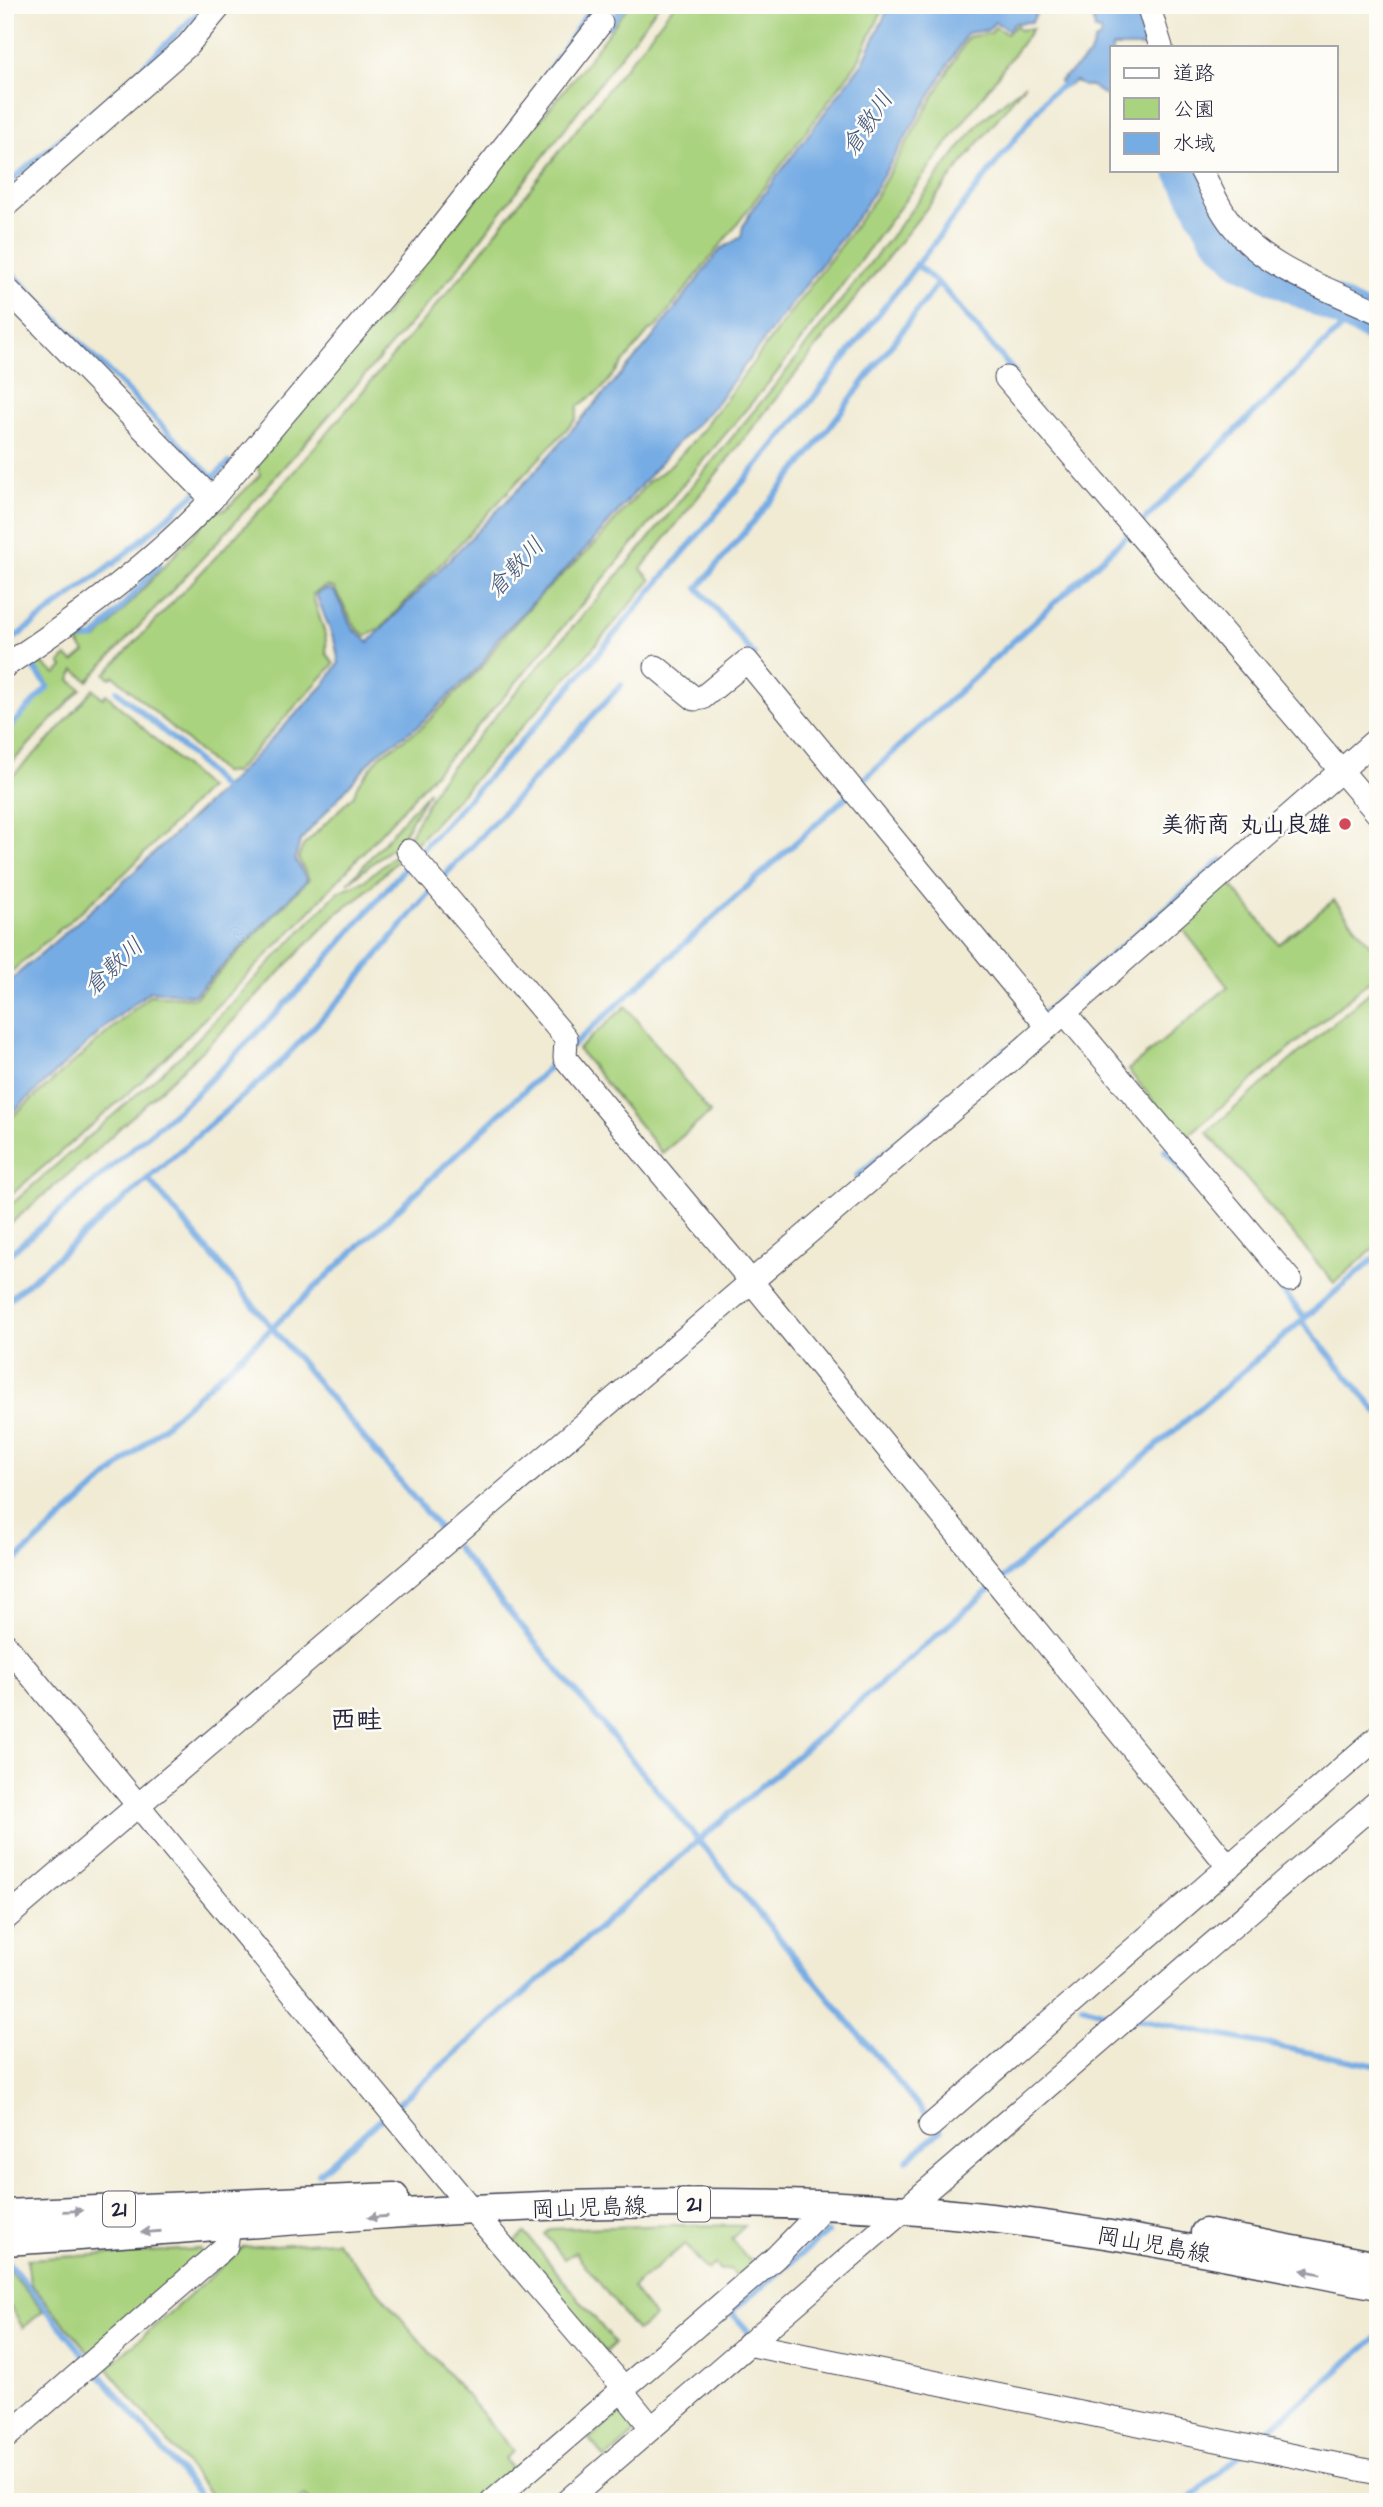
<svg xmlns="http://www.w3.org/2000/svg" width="1383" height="2507" viewBox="0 0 1383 2507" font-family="'Architects Daughter','Klee One',sans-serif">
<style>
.green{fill:#aad37f;stroke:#667a5d;stroke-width:2}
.water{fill:#76ace4;stroke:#4c6790;stroke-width:2}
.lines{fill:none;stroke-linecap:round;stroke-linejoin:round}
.stream{stroke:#76ace4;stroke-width:6}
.river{stroke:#76ace4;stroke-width:37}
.minor-casing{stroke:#414052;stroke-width:25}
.major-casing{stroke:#414052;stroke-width:31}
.minor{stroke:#fff;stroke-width:23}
.major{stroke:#fff;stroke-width:28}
.oneway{fill:#9c9ca7}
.poi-dot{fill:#d1495b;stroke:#fdfcf7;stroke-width:2.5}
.labels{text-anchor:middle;stroke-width:5;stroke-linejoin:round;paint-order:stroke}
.shield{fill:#fdfcf7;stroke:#646373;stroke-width:2}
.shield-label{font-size:21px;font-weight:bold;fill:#22223b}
.poi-label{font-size:23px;font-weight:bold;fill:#22223b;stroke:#fdfcf7;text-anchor:end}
.street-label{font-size:23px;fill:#22223b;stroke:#fdfcf7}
.water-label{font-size:24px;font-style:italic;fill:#44597f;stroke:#fdfcf7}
.quarter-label{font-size:26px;font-weight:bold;fill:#22223b;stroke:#fdfcf7}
</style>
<rect width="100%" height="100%" fill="#fdfcf7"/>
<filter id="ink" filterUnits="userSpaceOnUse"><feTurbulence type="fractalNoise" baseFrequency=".0143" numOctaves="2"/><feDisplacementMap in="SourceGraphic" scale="14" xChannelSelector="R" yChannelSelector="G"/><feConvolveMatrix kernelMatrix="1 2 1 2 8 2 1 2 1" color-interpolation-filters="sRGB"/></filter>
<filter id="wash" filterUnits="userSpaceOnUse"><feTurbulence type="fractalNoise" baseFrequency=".00686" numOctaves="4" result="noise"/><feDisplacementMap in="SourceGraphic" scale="28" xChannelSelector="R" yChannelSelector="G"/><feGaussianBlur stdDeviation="1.57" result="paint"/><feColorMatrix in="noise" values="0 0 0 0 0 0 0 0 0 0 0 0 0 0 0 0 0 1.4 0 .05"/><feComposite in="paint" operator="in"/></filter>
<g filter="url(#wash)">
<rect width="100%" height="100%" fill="#f1ebd4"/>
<g class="green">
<path d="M 629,5 L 659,5 L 453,275 L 221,538 L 88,681 L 75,670 L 70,680 L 81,689 L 5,770 L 5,735 L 50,686 L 34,665 L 37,660 L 56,674 L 63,667 L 60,663 L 66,656 L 73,662 L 85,652 L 77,642 L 97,639 L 214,512 L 226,509 L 260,475 L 257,464 L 378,320 L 386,316 L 389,307 L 582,68 Z"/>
<path d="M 674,5 L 885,5 L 857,63 L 741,219 L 656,327 L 649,331 L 601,390 L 578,406 L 576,419 L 381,628 L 366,636 L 356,628 L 334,588 L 326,586 L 313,594 C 316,614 329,633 326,653 L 334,664 L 234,773 L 222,772 L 114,676 L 110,678 L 105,674 L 266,504 L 464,273 Z"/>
<path d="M 1017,25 L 1019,30 L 1033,28 L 776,374 L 503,698 L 301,921 L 212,1011 L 141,1082 L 5,1200 L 5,1123 L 150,995 L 195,998 L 309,879 L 298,858 L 303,846 L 354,795 L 357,786 L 381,755 L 421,728 L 484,665 L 499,641 L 542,594 L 597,542 L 649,481 C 669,470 686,449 701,432 C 708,424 708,418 717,411 L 870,206 L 968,37 L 991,33 L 995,27 L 1007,34 Z"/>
<path d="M 1025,84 L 641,569 L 651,580 L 581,662 L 413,847 L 409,836 L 440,780 L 637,553 L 777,383 L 979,123 Z"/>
<path d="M 93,689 L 103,698 L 106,694 L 208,788 L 126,872 L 5,977 L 5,783 L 54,735 Z"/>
<path d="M 429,791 L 401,838 L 402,844 L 390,849 L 348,883 Z"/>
<path d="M 397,853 L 401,853 L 400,858 L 359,898 L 336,914 L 227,1027 L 91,1155 L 5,1228 L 5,1210 L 185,1052 L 338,892 L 364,881 Z"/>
<path d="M 1227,880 L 1279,944 L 1334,900 L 1378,954 L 1378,973 L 1184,1139 L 1128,1070 L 1228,987 L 1179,924 Z"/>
<path d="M 1378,985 L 1378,1245 L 1334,1283 L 1207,1132 Z"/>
<path d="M 626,1006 L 710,1113 L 662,1153 L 578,1049 Z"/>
<path d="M 675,2225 L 745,2226 L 731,2239 L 756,2268 L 735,2276 L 730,2269 L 720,2270 L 715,2264 L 707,2270 L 685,2244 L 632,2288 L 655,2317 L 637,2331 L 575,2252 L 564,2259 L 545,2234 L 550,2229 Z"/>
<path d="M 525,2233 L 615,2343 L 605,2352 L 514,2242 Z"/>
<path d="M 336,2241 L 513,2451 L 504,2459 L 518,2475 L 486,2502 L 310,2502 L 305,2496 L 297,2502 L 217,2502 L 107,2368 L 244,2247 Z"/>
<path d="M 200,2249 L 205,2258 L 92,2356 L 30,2283 L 27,2259 Z"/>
<path d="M 5,2265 L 43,2311 L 23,2328 L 5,2298 Z"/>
<path d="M 628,2406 L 644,2425 L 606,2459 L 589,2439 Z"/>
</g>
<g class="water">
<path d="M 890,5 L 1036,5 L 1038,10 L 1032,22 L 1015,23 L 1008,30 L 995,22 L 988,30 L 967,33 L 864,208 L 714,406 L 673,448 L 592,542 L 497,639 L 482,664 L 418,726 L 378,753 L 300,841 L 295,859 L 307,880 L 194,995 L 150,991 L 109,1024 L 5,1119 L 5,985 L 120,885 L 232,780 L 324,685 L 339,663 L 335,643 L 316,594 L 326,589 L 334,591 L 353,629 L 369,642 L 531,476 L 646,346 L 721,249 L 741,237 L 743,226 L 754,207 L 863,62 Z"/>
<path d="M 1083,5 L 1142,5 L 1155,47 L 1112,47 L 1112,100 L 1091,86 L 1083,86 L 1075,81 L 1064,87 L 1060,81 L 1089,56 L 1095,41 L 1100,38 L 1101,31 L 1095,30 L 1093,16 Z"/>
</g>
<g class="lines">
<g class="stream">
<path d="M 608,26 L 625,5"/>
<path d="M 546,75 L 593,5"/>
<path d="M 5,186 L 122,87 L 206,5"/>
<path d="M 916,264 L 943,288 L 1015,373"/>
<path d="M 5,266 L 213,478"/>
<path d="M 206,484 L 229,463"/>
<path d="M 1139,525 L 1353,316"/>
<path d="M 78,639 L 94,638 L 101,631 L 159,565"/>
<path d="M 5,645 L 119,559 L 198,491"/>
<path d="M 754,655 L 698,588 L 807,457 L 938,283"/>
<path d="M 117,691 L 189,753 L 227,792"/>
<path d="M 5,732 L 48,687 L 29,661"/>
<path d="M 857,786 L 1131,532"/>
<path d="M 1044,1013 L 1222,860"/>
<path d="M 572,1046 L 849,794"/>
<path d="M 1165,1150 L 1305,1318"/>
<path d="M 857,1176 L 1006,1049"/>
<path d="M 149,1180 L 444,1534"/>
<path d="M 5,1258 L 195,1095 L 305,984 L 411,861 L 553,707 L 808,405 L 1049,95 L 1069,81"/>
<path d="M 5,1303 L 275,1068 L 346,993 L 433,888 L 621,685"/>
<path d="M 1301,1321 L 1378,1413"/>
<path d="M 456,1547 L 929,2119"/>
<path d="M 5,1570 L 272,1328 L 559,1058"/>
<path d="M 1082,2006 L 1112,2015"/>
<path d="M 1137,2019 L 1378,2066"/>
<path d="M 907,2160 L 940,2131"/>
<path d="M 319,2173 L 699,1840 L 1378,1255"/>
<path d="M 6,2260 L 88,2360"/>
<path d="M 731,2312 L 749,2332"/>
<path d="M 693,2343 L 827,2233"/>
<path d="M 95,2368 L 205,2502"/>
<path d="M 1254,2442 L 1378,2336"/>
<path d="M 1186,2502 L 1244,2451"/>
</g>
<path class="river" d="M 1183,170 L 1216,233 L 1242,260 L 1378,327"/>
</g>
</g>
<g filter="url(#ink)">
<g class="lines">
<g class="minor-casing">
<g id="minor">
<path d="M 1148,5 L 1161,47"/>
<path d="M 1201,170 C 1212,191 1221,213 1237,231 C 1270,271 1332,290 1378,312"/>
<path d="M 5,206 L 187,46 L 221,5"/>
<path d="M 5,287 L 212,499"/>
<path d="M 1006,378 L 1378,814"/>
<path d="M 5,666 C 76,619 154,562 212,499 L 423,250 L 601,23"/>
<path d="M 656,667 L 695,699 L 702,698 L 747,661 L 1048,1027"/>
<path d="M 408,851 L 566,1038 L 565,1058 L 751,1281 L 1229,1867"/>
<path d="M 1064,1012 L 1290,1280"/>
<path d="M 5,1644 L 473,2211 L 619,2382 L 622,2391 L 651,2427"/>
<path d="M 5,1919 L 1006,1064 L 1378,738"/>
<path d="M 930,2126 L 1378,1737"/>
<path d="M 747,2344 L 1378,2473"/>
<path d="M 5,2438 L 226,2246 L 229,2227"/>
<path d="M 492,2502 L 775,2258 L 815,2217 L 818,2205"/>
<path d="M 566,2502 L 1378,1801"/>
</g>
</g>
<g class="major-casing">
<g id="major">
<path d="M 5,2214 L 394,2197"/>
<path d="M 1205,2233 L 1372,2265"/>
<path d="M 5,2241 C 304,2222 607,2188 906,2210 C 1064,2221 1222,2255 1378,2285"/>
</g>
</g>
<use href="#minor" class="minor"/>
<use href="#major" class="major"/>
</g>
<defs><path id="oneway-solid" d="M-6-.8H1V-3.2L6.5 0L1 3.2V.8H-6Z" transform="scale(1.75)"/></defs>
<g class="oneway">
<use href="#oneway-solid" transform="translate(73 2211) rotate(-2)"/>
<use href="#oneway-solid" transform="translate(378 2217) rotate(176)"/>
<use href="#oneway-solid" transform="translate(151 2232) rotate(176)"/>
<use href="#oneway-solid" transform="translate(1311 2272) rotate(-169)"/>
</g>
</g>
<circle class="poi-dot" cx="1345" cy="824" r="7"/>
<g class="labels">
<g class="shield">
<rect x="678" y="2186.5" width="32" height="35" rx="5"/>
<rect x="103" y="2191.5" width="32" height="35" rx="5"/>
</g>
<g class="shield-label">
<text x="694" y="2211">21</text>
<text x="119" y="2216">21</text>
</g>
<g class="poi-label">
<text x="1331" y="832">美術商 丸山良雄</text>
</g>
<g class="street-label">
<text transform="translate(589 2207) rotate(-2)" y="8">岡山児島線</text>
<text transform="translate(1154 2244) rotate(10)" y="8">岡山児島線</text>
</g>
<g class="water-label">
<text transform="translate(867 123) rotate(-56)" y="8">倉敷川</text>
<text transform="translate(515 567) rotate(-47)" y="8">倉敷川</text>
<text transform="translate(113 966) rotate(-43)" y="8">倉敷川</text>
</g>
<g class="quarter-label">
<text x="356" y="1728">西畦</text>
</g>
</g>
<rect width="1383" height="2507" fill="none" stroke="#fdfcf7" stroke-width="28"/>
<rect x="1110" y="46" width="228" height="126" fill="#fdfcf7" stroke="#a5a5ac" stroke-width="2"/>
<rect x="1124" y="68" width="35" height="10" fill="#ffffff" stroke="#a5a5ac" stroke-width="2"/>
<text x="1173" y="80" font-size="21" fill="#22223b">道路</text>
<rect x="1124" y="98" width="35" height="21" fill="#aad37f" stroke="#a5a5ac" stroke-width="2"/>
<text x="1173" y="116" font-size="21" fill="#22223b">公園</text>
<rect x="1124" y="133" width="35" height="21" fill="#76ace4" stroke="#a5a5ac" stroke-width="2"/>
<text x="1173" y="150" font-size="21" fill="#22223b">水域</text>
</svg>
